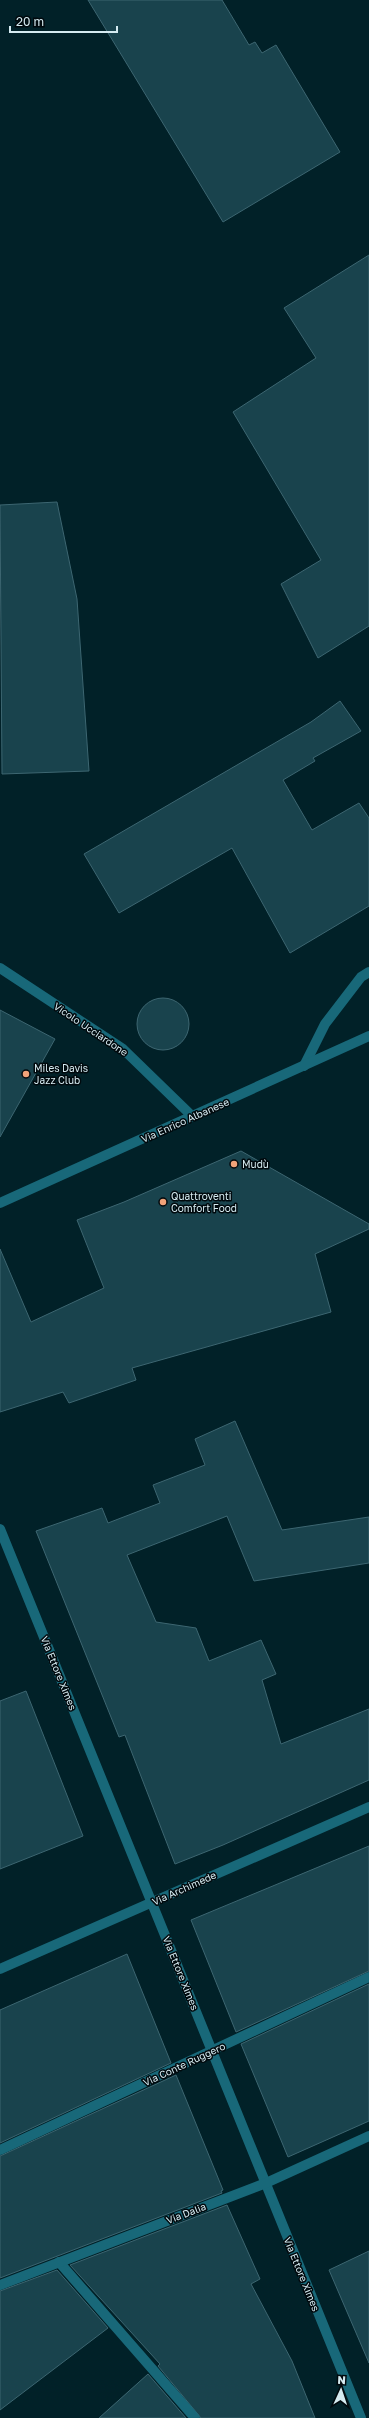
<svg xmlns="http://www.w3.org/2000/svg" width="369" height="2418" viewBox="0 0 369 2418" font-family="'Golos Text',sans-serif">
<style>
.building{fill:#19434d;stroke:#3d6671}
.lines{fill:none;stroke-linecap:round;stroke-linejoin:round}
.minor{stroke:#186879;stroke-width:10}
.poi-dot{fill:#f0a279;stroke:#00090d;stroke-width:1.5}
.labels{text-anchor:middle;stroke-width:3;stroke-linejoin:round;paint-order:stroke}
.street-label{font-size:10px;fill:#d5ebf1;stroke:#00090d}
.poi-label{font-size:10px;fill:#d5ebf1;stroke:#00090d;text-anchor:start}
</style>
<rect width="100%" height="100%" fill="#012128"/>
<g class="building">
<path d="M 88,0 L 222,0 L 249,45 L 255,42 L 262,53 L 276,45 L 340,152 L 223,222 Z"/>
<path d="M 369,255 L 369,626 L 318,658 L 281,584 L 321,560 L 233,412 L 316,358 L 284,308 Z"/>
<path d="M 57,502 L 77,599 L 89,771 L 2,774 L 0,505 Z"/>
<path d="M 340,701 L 361,731 L 313,758 L 315,761 L 283,780 L 312,830 L 359,803 L 369,818 L 369,906 L 290,953 L 232,848 L 119,913 L 84,854 L 311,722 Z"/>
<circle cx="163" cy="1024" r="26"/>
<path d="M 0,1010 L 55,1039 L 0,1137 Z"/>
<path d="M 241,1151 L 369,1224 L 369,1229 L 315,1254 L 331,1312 L 132,1368 L 136,1380 L 69,1403 L 63,1392 L 0,1412 L 0,1249 L 31,1322 L 104,1288 L 77,1220 L 124,1202 Z"/>
<path d="M 235,1421 L 282,1530 L 369,1517 L 369,1563 L 254,1581 L 227,1516 L 127,1555 L 156,1622 L 196,1628 L 209,1661 L 261,1640 L 276,1674 L 262,1680 L 281,1744 L 369,1709 L 369,1780 L 223,1845 L 175,1864 L 125,1735 L 119,1737 L 36,1531 L 102,1508 L 108,1523 L 160,1503 L 153,1485 L 205,1465 L 195,1439 Z"/>
<path d="M 26,1691 L 83,1836 L 0,1869 L 0,1701 Z"/>
<path d="M 369,1846 L 369,1971 L 236,2032 L 191,1920 Z"/>
<path d="M 127,1954 L 171,2063 L 0,2143 L 0,2010 Z"/>
<path d="M 369,1984 L 369,2121 L 288,2157 L 241,2044 Z"/>
<path d="M 176,2075 L 223,2190 L 221,2191 L 222,2193 L 0,2278 L 0,2156 Z"/>
<path d="M 227,2205 L 260,2279 L 251,2284 L 292,2361 L 315,2418 L 201,2418 L 158,2366 L 160,2364 L 70,2265 Z"/>
<path d="M 369,2251 L 369,2363 L 329,2270 Z"/>
<path d="M 57,2270 L 108,2328 L 0,2410 L 0,2291 Z"/>
<path d="M 148,2374 L 186,2418 L 99,2418 Z"/>
</g>
<g class="lines">
<g class="minor">
<path d="M 0,968 L 123,1049 L 192,1116"/>
<path d="M 304,1066 L 325,1024 L 361,977 L 369,972"/>
<path d="M 0,1203 L 369,1036"/>
<path d="M 0,1529 L 361,2418"/>
<path d="M 0,1969 L 369,1807"/>
<path d="M 0,2150 L 369,1977"/>
<path d="M 59,2262 L 195,2418"/>
<path d="M 0,2285 L 266,2183 L 369,2136"/>
</g>
</g>
<g class="poi-dot">
<circle cx="26" cy="1074" r="4"/>
<circle cx="234" cy="1164" r="4"/>
<circle cx="163" cy="1202" r="4"/>
</g>
<g class="labels">
<g class="street-label">
<text transform="translate(91 1029) rotate(34)" y="4">Vicolo Ucciardone</text>
<text transform="translate(185 1120) rotate(-24)" y="4">Via Enrico Albanese</text>
<text transform="translate(59 1673) rotate(68)" y="4">Via Ettore Ximes</text>
<text transform="translate(184 1888) rotate(-24)" y="4">Via Archimede</text>
<text transform="translate(181 1973) rotate(68)" y="4">Via Ettore Ximes</text>
<text transform="translate(184 2064) rotate(-25)" y="4">Via Conte Ruggero</text>
<text transform="translate(186 2213) rotate(-21)" y="4">Via Dalia</text>
<text transform="translate(302 2274) rotate(68)" y="4">Via Ettore Ximes</text>
</g>
<g class="poi-label">
<text x="34" y="1072">Miles Davis<tspan x="34" dy="12">Jazz Club</tspan></text>
<text x="242" y="1168">Mudù</text>
<text x="171" y="1200">Quattroventi<tspan x="171" dy="12">Comfort Food</tspan></text>
</g>
</g>
<g transform="translate(341 2390) rotate(3)" stroke="#00090d" stroke-width="3" paint-order="stroke">
<path d="M0-3L7 15L0 10L-7 15Z" fill="#d5ebf1"/>
<text y="-6" font-size="11" font-weight="bold" text-anchor="middle" fill="#d5ebf1">N</text>
</g>
<path d="M10 26v6h107v-6" fill="none" stroke="#d5ebf1" stroke-width="2"/>
<text x="16" y="26" font-size="12" fill="#d5ebf1" stroke="#00090d" stroke-width="3" paint-order="stroke">20 m</text>
</svg>
